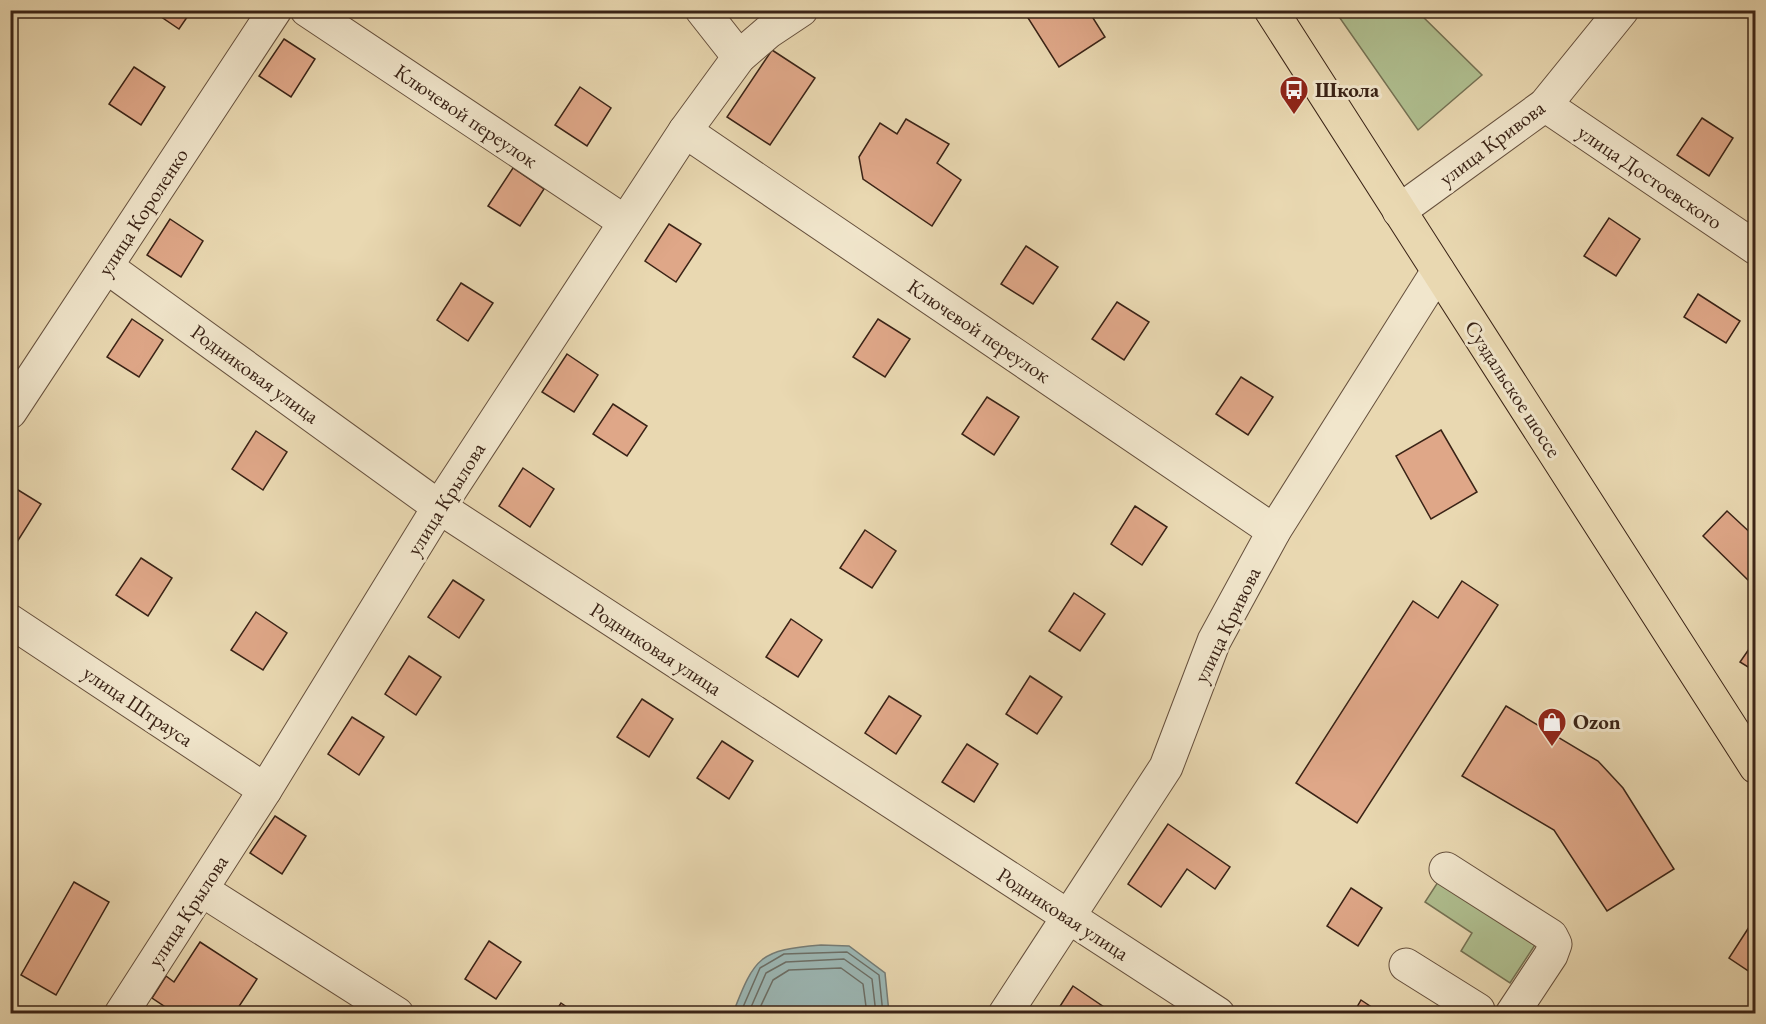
<svg xmlns="http://www.w3.org/2000/svg" width="1766" height="1024" viewBox="0 0 1766 1024" font-family="'EB Garamond',serif">
<style>
.green{fill:#b0c091;stroke:#757254;stroke-width:1.5}
.water{fill:#9cb8b6;stroke:#757c76;stroke-width:1.5}
.lines{fill:none;stroke-linecap:round;stroke-linejoin:round}
.shore{stroke:#6b6e66;stroke-width:1.5}
.building{fill:#dfa788;stroke:#3a2316;stroke-width:1.5}
.minor-casing{stroke:#66503d;stroke-width:35}
.major-casing{stroke:#3a2316;stroke-width:35}
.minor{stroke:#f1e6cc;stroke-width:33}
.major{stroke:#e9d8b1;stroke-width:33}
.labels{text-anchor:middle;stroke-width:6;stroke-linejoin:round;paint-order:stroke}
.poi-label{font-size:21px;font-weight:bold;fill:#3a2316;stroke:#f1e6cc;text-anchor:start}
.street-label{font-size:21px;fill:#3a2316;stroke:#f1e6cc}
</style>
<rect width="100%" height="100%" fill="#e9d8b1"/>
<filter id="stains"><feTurbulence type="fractalNoise" baseFrequency=".00333" numOctaves="4"/><feColorMatrix values="0 0 0 0 .2 0 0 0 0 .09 0 0 0 0 .02 0 0 0 .5 -.17"/></filter>
<radialGradient id="worn" r=".72"><stop offset=".6" stop-color="#630" stop-opacity="0"/><stop offset="1" stop-color="#630" stop-opacity=".3"/></radialGradient>
<g class="green">
<path d="M 1335,11 L 1417,11 L 1482,75 L 1418,130 Z"/>
<path d="M 1438,882 L 1535,945 L 1510,983 L 1461,951 L 1472,933 L 1425,902 Z"/>
</g>
<path class="water" d="M 821,945 L 849,946 L 885,973 L 889,1013 L 733,1013 C 755,956 760,950 821,945 Z"/>
<g class="lines">
<g class="shore">
<path d="M 740,1014 L 760,968 L 784,954 L 847,952 L 879,975 L 883,1014"/>
<path d="M 748,1014 L 766,973 L 786,962 L 844,959 L 872,979 L 876,1014"/>
<path d="M 757,1014 L 773,980 L 789,970 L 841,968 L 863,984 L 867,1014"/>
</g>
</g>
<g class="building">
<path d="M 151,10 L 192,10 L 179,29 Z"/>
<path d="M 1023,10 L 1088,10 L 1105,37 L 1059,67 Z"/>
<path d="M 284,39 L 315,59 L 291,97 L 259,76 Z"/>
<path d="M 772,50 L 815,78 L 770,145 L 727,117 Z"/>
<path d="M 134,67 L 165,87 L 141,125 L 109,104 Z"/>
<path d="M 580,87 L 611,108 L 587,146 L 555,125 Z"/>
<path d="M 1702,118 L 1733,138 L 1709,176 L 1677,155 Z"/>
<path d="M 906,119 L 949,144 L 937,163 L 961,180 L 932,226 L 863,179 L 859,157 L 880,123 L 897,134 Z"/>
<path d="M 513,168 L 544,189 L 520,226 L 488,206 Z"/>
<path d="M 1609,218 L 1640,239 L 1616,276 L 1584,256 Z"/>
<path d="M 170,219 L 203,241 L 181,277 L 147,255 Z"/>
<path d="M 669,224 L 701,244 L 676,282 L 645,261 Z"/>
<path d="M 1026,246 L 1058,267 L 1033,304 L 1001,284 Z"/>
<path d="M 461,283 L 493,303 L 468,341 L 437,320 Z"/>
<path d="M 1698,294 L 1740,321 L 1726,343 L 1684,317 Z"/>
<path d="M 1117,302 L 1149,322 L 1124,360 L 1092,339 Z"/>
<path d="M 132,319 L 163,340 L 139,377 L 107,357 Z"/>
<path d="M 878,319 L 910,339 L 885,377 L 853,357 Z"/>
<path d="M 567,354 L 598,375 L 574,412 L 542,392 Z"/>
<path d="M 1241,377 L 1273,397 L 1248,435 L 1216,414 Z"/>
<path d="M 987,397 L 1019,417 L 994,455 L 962,434 Z"/>
<path d="M 613,404 L 647,426 L 627,456 L 593,434 Z"/>
<path d="M 1441,430 L 1477,492 L 1431,519 L 1396,456 Z"/>
<path d="M 256,431 L 287,452 L 263,490 L 232,469 Z"/>
<path d="M 523,468 L 554,489 L 530,527 L 499,506 Z"/>
<path d="M 10,485 L 41,504 L 17,542 L 10,538 Z"/>
<path d="M 1135,506 L 1167,527 L 1142,565 L 1111,544 Z"/>
<path d="M 1727,511 L 1756,538 L 1756,577 L 1750,582 L 1703,536 Z"/>
<path d="M 865,530 L 896,551 L 872,588 L 840,568 Z"/>
<path d="M 141,558 L 172,578 L 148,616 L 116,595 Z"/>
<path d="M 453,580 L 484,600 L 459,638 L 428,617 Z"/>
<path d="M 1462,581 L 1498,605 L 1357,823 L 1296,783 L 1413,601 L 1438,618 Z"/>
<path d="M 1074,593 L 1105,614 L 1080,651 L 1049,631 Z"/>
<path d="M 256,612 L 287,633 L 263,670 L 231,650 Z"/>
<path d="M 791,619 L 822,640 L 798,677 L 766,657 Z"/>
<path d="M 1756,639 L 1756,672 L 1740,662 Z"/>
<path d="M 409,656 L 441,677 L 416,715 L 385,694 Z"/>
<path d="M 1030,676 L 1062,697 L 1037,734 L 1006,714 Z"/>
<path d="M 889,696 L 921,716 L 896,754 L 865,733 Z"/>
<path d="M 642,699 L 673,719 L 649,757 L 617,737 Z"/>
<path d="M 1506,706 L 1598,761 L 1623,788 L 1674,869 L 1607,911 L 1554,830 L 1462,776 Z"/>
<path d="M 352,717 L 384,737 L 359,775 L 328,754 Z"/>
<path d="M 722,741 L 753,761 L 729,799 L 697,778 Z"/>
<path d="M 967,744 L 998,764 L 974,802 L 942,782 Z"/>
<path d="M 275,816 L 306,836 L 282,874 L 250,853 Z"/>
<path d="M 1168,824 L 1230,867 L 1215,889 L 1187,869 L 1161,907 L 1128,884 Z"/>
<path d="M 74,882 L 109,902 L 56,995 L 21,975 Z"/>
<path d="M 1351,888 L 1382,908 L 1358,946 L 1327,926 Z"/>
<path d="M 1753,921 L 1756,922 L 1756,976 L 1729,958 Z"/>
<path d="M 489,941 L 521,962 L 496,999 L 465,979 Z"/>
<path d="M 200,942 L 257,979 L 234,1014 L 176,1014 L 152,998 L 166,976 L 174,982 Z"/>
<path d="M 1073,986 L 1104,1007 L 1100,1014 L 1055,1014 Z"/>
<path d="M 1361,1000 L 1382,1014 L 1353,1014 Z"/>
<path d="M 561,1003 L 577,1014 L 554,1014 Z"/>
</g>
<g class="lines">
<g class="minor-casing">
<g id="minor">
<path d="M 307,10 L 625,222"/>
<path d="M 702,10 L 739,57"/>
<path d="M 1545,105 L 1756,248"/>
<path d="M 685,131 L 1274,531"/>
<path d="M 1399,211 L 1545,105 L 1622,10"/>
<path d="M 107,267 L 439,507 L 1218,1014"/>
<path d="M 10,412 L 275,10"/>
<path d="M 10,621 L 265,790"/>
<path d="M 1446,869 L 1551,936 L 1555,944 L 1551,955 L 1512,1014"/>
<path d="M 202,890 L 397,1014"/>
<path d="M 1406,965 L 1478,1010 L 1479,1014"/>
<path d="M 121,1014 L 265,790 L 439,507 L 685,131 L 739,57 L 768,32 L 801,10"/>
<path d="M 1005,1014 L 1166,767 L 1214,641 L 1274,531 L 1438,271"/>
</g>
</g>
<g class="major-casing">
<path id="major" d="M 1271,10 L 1756,767"/>
</g>
<use href="#minor" class="minor"/>
<use href="#major" class="major"/>
</g>
<defs>
<g id="bus-pin" transform="scale(1.5)"><path d="M0 17L-7.5 6A9.5 9.5 0 1 1 7.5 6Z" fill="#8f2418" stroke="#f1e6cc"/><path d="M-5-6H5V4H4V6H2V4H-2V6H-4V4H-5ZM-3.5-4V0h7V-4ZM-3.5 1.2v1.5H-2V1.2ZM2 1.2v1.5H3.5V1.2Z" fill="#fff"/></g>
<g id="shop-pin" transform="scale(1.5)"><path d="M0 17L-7.5 6A9.5 9.5 0 1 1 7.5 6Z" fill="#8f2418" stroke="#f1e6cc"/><path d="M-5-2.5h2.3a2.7 3.5 0 0 1 5.4 0H5L5.5 6h-11ZM-1.5-2.5h3a1.5 2.3 0 0 0-3 0Z" fill="#fff"/></g>
</defs>
<g fill-rule="evenodd">
<use href="#bus-pin" x="1294" y="90"/>
<use href="#shop-pin" x="1552" y="722"/>
</g>
<g class="labels">
<g class="poi-label">
<text x="1315" y="97">Школа</text>
<text x="1573" y="729">Ozon</text>
</g>
<g class="street-label">
<text transform="translate(466 116) rotate(34)" y="7">Ключевой переулок</text>
<text transform="translate(1492 143) rotate(-37)" y="7">улица Кривова</text>
<text transform="translate(1650 177) rotate(34)" y="7">улица Достоевского</text>
<text transform="translate(143 212) rotate(-57)" y="7">улица Короленко</text>
<text transform="translate(979 331) rotate(34)" y="7">Ключевой переулок</text>
<text transform="translate(255 374) rotate(36)" y="7">Родниковая улица</text>
<text transform="translate(1513 389) rotate(57)" y="7">Суздальское шоссе</text>
<text transform="translate(446 499) rotate(-58)" y="7">улица Крылова</text>
<text transform="translate(1227 625) rotate(-64)" y="7">улица Кривова</text>
<text transform="translate(656 649) rotate(33)" y="7">Родниковая улица</text>
<text transform="translate(138 706) rotate(34)" y="7">улица Штрауса</text>
<text transform="translate(188 911) rotate(-57)" y="7">улица Крылова</text>
<text transform="translate(1063 914) rotate(33)" y="7">Родниковая улица</text>
</g>
</g>
<rect width="1766" height="1024" fill="none" stroke="#e9d8b1" stroke-width="36"/>
<rect x="12" y="12" width="1742" height="1000" fill="none" stroke="#3a2316" stroke-width="3"/>
<rect x="18" y="18" width="1730" height="988" fill="none" stroke="#3a2316" stroke-width="1.5"/>
<rect width="100%" height="100%" filter="url(#stains)"/>
<rect width="100%" height="100%" fill="url(#worn)"/>
</svg>
